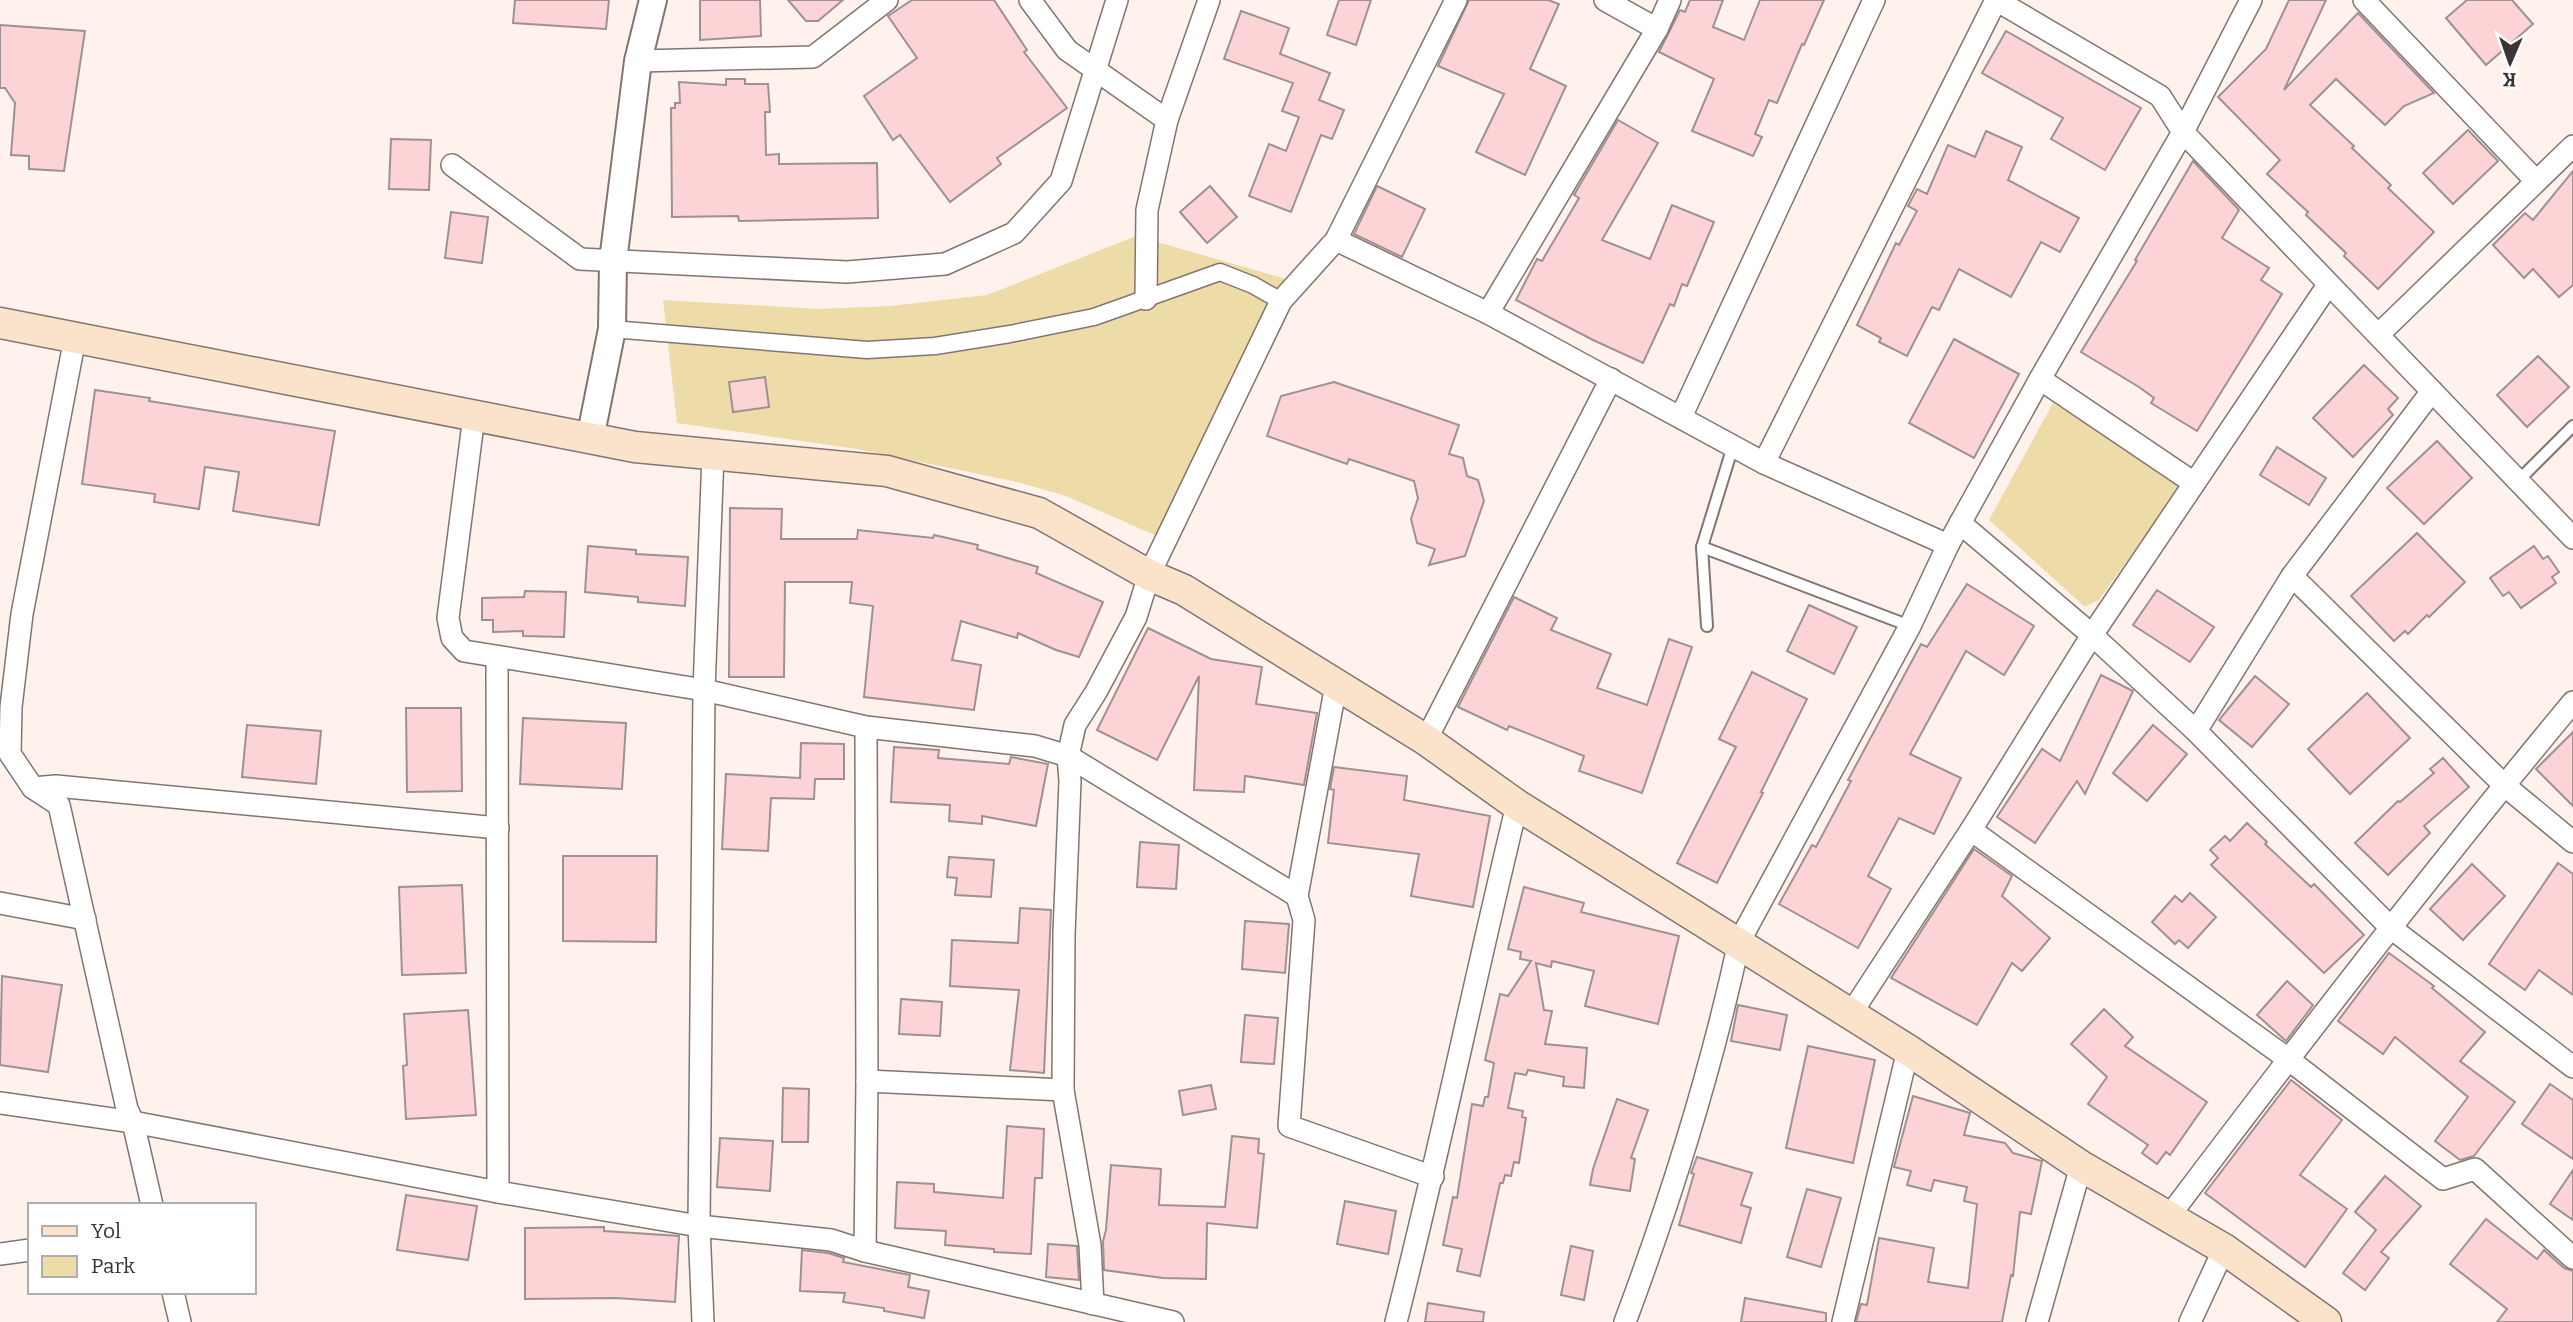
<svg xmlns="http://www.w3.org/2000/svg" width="2573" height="1322" viewBox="0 0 2573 1322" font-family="Bitter,serif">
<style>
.green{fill:#eddca7}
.building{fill:#fcd4d6;stroke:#9f9192;stroke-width:2}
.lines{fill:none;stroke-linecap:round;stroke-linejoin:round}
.service-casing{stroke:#827571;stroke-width:14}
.pedestrian-casing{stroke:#827571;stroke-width:19}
.minor-casing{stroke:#827571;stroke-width:24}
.tertiary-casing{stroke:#827571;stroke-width:30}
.secondary-casing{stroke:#827571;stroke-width:33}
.service{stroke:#fff;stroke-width:10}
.pedestrian{stroke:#fff;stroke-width:16}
.minor{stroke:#fff;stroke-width:21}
.tertiary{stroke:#fff;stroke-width:26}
.secondary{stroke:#fae3ca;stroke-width:30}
</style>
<rect width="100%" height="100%" fill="#fff1ec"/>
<g class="green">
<path d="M 1136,236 L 1286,279 L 1168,541 L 1066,496 L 1017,482 L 857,449 L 677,423 L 663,300 L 818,309 L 890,306 L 987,295 Z"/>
<path d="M 2053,403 L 2174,478 L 2178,489 L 2099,600 L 2085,607 L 1989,520 Z"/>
</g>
<g class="building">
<path d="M 515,0 L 609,0 L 606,29 L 513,23 Z"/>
<path d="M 700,0 L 760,0 L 761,36 L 700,40 Z"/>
<path d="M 788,0 L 843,0 L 818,21 L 806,21 Z"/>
<path d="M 912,0 L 994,0 L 1027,50 L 1024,52 L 1067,108 L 997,158 L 1001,164 L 950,202 L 900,135 L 893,140 L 864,96 L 917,58 L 888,16 Z"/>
<path d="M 1339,0 L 1371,0 L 1356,45 L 1327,35 Z"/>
<path d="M 1469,0 L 1548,0 L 1559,4 L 1530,69 L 1566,86 L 1525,175 L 1476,152 L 1504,94 L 1438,66 Z"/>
<path d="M 1690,0 L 1723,0 L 1713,27 L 1744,40 L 1760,0 L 1824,0 L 1804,45 L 1802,44 L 1777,103 L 1769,100 L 1755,134 L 1762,137 L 1753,156 L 1692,131 L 1714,79 L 1659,52 L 1680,10 L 1685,12 Z"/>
<path d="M 2289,0 L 2326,0 L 2284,90 L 2358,13 L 2434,93 L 2404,106 L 2385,125 L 2336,79 L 2310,105 L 2354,146 L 2352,148 L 2391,185 L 2388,188 L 2434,232 L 2378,289 L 2344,256 L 2346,253 L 2306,215 L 2308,212 L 2267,174 L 2280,160 L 2218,97 L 2266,49 Z"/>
<path d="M 2467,0 L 2512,0 L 2533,24 L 2486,65 L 2446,18 Z"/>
<path d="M 1241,11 L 1289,28 L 1280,54 L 1330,73 L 1319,100 L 1344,110 L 1332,139 L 1321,135 L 1291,212 L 1249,196 L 1269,144 L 1286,151 L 1299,117 L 1282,111 L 1293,83 L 1224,59 Z"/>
<path d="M 0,25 L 85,31 L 64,171 L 29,169 L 29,156 L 11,155 L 15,103 L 5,88 L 0,88 Z"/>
<path d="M 2006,31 L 2141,108 L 2105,170 L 2051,139 L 2063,118 L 1982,73 Z"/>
<path d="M 726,79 L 745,79 L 745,84 L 768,84 L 770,112 L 765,112 L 766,155 L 779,154 L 779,164 L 877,163 L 878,218 L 739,221 L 738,216 L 672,217 L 671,108 L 675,108 L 675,103 L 680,103 L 679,82 L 726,85 Z"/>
<path d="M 1618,120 L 1658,143 L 1602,240 L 1650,259 L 1672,205 L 1714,222 L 1687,286 L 1682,284 L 1674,306 L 1670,304 L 1643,363 L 1593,340 L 1516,300 L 1537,259 L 1542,261 L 1579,198 L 1574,195 Z"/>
<path d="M 2468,130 L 2498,161 L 2453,204 L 2423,173 Z"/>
<path d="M 1986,131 L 2022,147 L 2008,180 L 2079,218 L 2060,252 L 2041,242 L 2011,297 L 1959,269 L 1939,310 L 1932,307 L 1907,356 L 1879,342 L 1881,338 L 1857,325 L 1896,243 L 1899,245 L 1917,211 L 1908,206 L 1917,189 L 1927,194 L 1948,145 L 1975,157 Z"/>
<path d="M 391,139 L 431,140 L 429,190 L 389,189 Z"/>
<path d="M 2193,161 L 2239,210 L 2222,238 L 2269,268 L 2261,280 L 2282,294 L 2197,431 L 2151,403 L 2154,398 L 2139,387 L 2081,352 L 2137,261 L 2135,260 Z"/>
<path d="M 2573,171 L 2573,285 L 2559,297 L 2533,269 L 2524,278 L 2493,245 L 2525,213 L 2533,220 Z"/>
<path d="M 1210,186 L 1237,217 L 1207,243 L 1180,212 Z"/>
<path d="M 1377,186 L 1425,209 L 1402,257 L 1354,234 Z"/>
<path d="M 451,212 L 488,217 L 482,263 L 445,258 Z"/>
<path d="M 1954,339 L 2019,374 L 1974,458 L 1909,423 Z"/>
<path d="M 2538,356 L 2569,387 L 2527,427 L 2497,395 Z"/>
<path d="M 2364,365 L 2398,398 L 2388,409 L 2393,415 L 2353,457 L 2313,418 Z"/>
<path d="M 765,377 L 769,407 L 733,412 L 729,382 Z"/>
<path d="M 1334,382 L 1459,425 L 1449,454 L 1463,458 L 1467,476 L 1478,480 L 1484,501 L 1465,556 L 1429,565 L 1435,549 L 1417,543 L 1411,519 L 1418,498 L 1414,481 L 1349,459 L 1347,464 L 1267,436 L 1281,396 Z"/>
<path d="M 95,390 L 150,398 L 149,401 L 335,431 L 319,525 L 233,511 L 239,472 L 205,467 L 199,509 L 154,502 L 155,494 L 82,484 Z"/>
<path d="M 2437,441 L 2472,478 L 2424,524 L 2387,488 Z"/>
<path d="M 2277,447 L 2326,478 L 2309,505 L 2260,475 Z"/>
<path d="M 730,508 L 782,509 L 781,539 L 857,539 L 858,530 L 933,538 L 934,535 L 978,545 L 977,549 L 1038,567 L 1036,573 L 1103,602 L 1079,657 L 1056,650 L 1018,633 L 1017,638 L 961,621 L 952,660 L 981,665 L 974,710 L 864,697 L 873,606 L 850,603 L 852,582 L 785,582 L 784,677 L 729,677 Z"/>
<path d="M 2417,533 L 2465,582 L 2429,617 L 2427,615 L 2408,634 L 2405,631 L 2394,641 L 2351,596 Z"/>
<path d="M 588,546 L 636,550 L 636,554 L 688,557 L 685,606 L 638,602 L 638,597 L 585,592 Z"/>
<path d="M 2534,546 L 2543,559 L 2548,556 L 2559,572 L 2552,577 L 2556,583 L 2521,608 L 2509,592 L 2503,596 L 2490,578 Z"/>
<path d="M 1967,584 L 2034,626 L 2004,675 L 1966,651 L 1910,754 L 1961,778 L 1934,834 L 1899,818 L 1868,876 L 1891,889 L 1858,948 L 1779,904 L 1812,845 L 1816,847 L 1851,781 L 1848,780 L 1921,644 L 1927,647 Z"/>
<path d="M 2157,590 L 2214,627 L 2190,662 L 2133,625 Z"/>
<path d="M 525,591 L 566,592 L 564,637 L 523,636 L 523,631 L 493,632 L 493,620 L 482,620 L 482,598 L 524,597 Z"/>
<path d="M 1514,597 L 1557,618 L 1551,630 L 1611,654 L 1597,688 L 1647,705 L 1669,639 L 1692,647 L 1642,793 L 1579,771 L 1584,756 L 1509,726 L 1507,730 L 1458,707 Z"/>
<path d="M 1809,605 L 1857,627 L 1834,674 L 1787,651 Z"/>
<path d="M 1148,628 L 1211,659 L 1262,667 L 1256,704 L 1317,713 L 1304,785 L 1245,776 L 1244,792 L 1194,790 L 1199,676 L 1157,760 L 1097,730 Z"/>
<path d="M 1752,672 L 1807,699 L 1761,792 L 1763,793 L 1717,883 L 1677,863 L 1736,747 L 1719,739 Z"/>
<path d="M 2101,675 L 2133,691 L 2085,794 L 2077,781 L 2035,843 L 1997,817 L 2042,749 L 2060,761 Z"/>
<path d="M 2255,676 L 2289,704 L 2252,747 L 2219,720 Z"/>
<path d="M 2367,693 L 2410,738 L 2350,794 L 2308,749 Z"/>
<path d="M 406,708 L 461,708 L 462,791 L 407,792 Z"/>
<path d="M 523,718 L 626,723 L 622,789 L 520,784 Z"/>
<path d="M 247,725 L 321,731 L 316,784 L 242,777 Z"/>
<path d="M 2153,725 L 2187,754 L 2147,801 L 2113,773 Z"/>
<path d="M 2573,732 L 2573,806 L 2536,769 Z"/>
<path d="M 801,743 L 844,744 L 844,779 L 815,779 L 814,799 L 771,798 L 768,851 L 722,849 L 726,774 L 800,778 Z"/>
<path d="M 894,747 L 939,750 L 938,758 L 1009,764 L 1011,757 L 1048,764 L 1036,826 L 982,816 L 982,824 L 949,821 L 950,805 L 891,802 Z"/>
<path d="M 2443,758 L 2469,787 L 2424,826 L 2430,833 L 2388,875 L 2355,843 L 2398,801 L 2400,802 L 2434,773 L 2430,769 Z"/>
<path d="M 1334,767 L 1407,776 L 1404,800 L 1490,816 L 1473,907 L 1411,896 L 1419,854 L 1328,843 L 1334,790 L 1330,789 Z"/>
<path d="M 2247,823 L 2267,842 L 2265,844 L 2311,887 L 2314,884 L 2364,935 L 2324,973 L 2211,865 L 2218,858 L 2210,850 L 2225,836 L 2230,841 Z"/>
<path d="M 1140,842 L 1179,845 L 1176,889 L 1137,887 Z"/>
<path d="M 1974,849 L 2012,876 L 2002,896 L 2050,938 L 2022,971 L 2012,963 L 1977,1025 L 1891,978 Z"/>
<path d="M 563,856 L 657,856 L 656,942 L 563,941 Z"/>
<path d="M 949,857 L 994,860 L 991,897 L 955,895 L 957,878 L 947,877 Z"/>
<path d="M 2558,863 L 2573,874 L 2573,995 L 2539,970 L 2525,990 L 2489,964 Z"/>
<path d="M 2472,864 L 2505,896 L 2463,940 L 2430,909 Z"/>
<path d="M 462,885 L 466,973 L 402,975 L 399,887 Z"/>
<path d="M 1524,887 L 1584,903 L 1581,912 L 1679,936 L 1658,1024 L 1585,1006 L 1594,971 L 1552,961 L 1551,967 L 1536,963 L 1544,1010 L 1552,1011 L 1545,1044 L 1587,1048 L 1584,1088 L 1563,1086 L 1564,1077 L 1528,1070 L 1526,1075 L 1515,1073 L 1508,1108 L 1523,1111 L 1522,1117 L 1526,1118 L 1519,1163 L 1514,1162 L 1511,1176 L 1505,1175 L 1503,1183 L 1500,1183 L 1480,1276 L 1457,1271 L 1462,1249 L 1443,1245 L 1453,1197 L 1457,1198 L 1472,1104 L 1483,1106 L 1485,1097 L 1488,1097 L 1494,1063 L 1485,1060 L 1500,994 L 1508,996 L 1531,961 L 1520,959 L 1521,952 L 1508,949 Z"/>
<path d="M 2190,893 L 2216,917 L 2188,948 L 2179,940 L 2175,944 L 2152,922 L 2175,896 L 2182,902 Z"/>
<path d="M 1020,908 L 1051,910 L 1044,1073 L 1010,1070 L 1019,990 L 950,986 L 952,940 L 1018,943 Z"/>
<path d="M 1245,921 L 1289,924 L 1285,973 L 1242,969 Z"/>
<path d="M 2389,953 L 2434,986 L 2432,988 L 2485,1032 L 2460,1061 L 2515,1102 L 2474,1156 L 2460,1160 L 2435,1141 L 2468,1097 L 2395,1037 L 2383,1054 L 2338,1021 Z"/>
<path d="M 2,976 L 62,985 L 48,1072 L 0,1065 Z"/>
<path d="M 2287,981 L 2313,1005 L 2286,1041 L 2257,1015 Z"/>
<path d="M 901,999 L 942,1002 L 940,1036 L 899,1034 Z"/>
<path d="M 1738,1005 L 1787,1015 L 1780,1050 L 1731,1041 Z"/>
<path d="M 2104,1009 L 2133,1037 L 2125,1046 L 2207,1102 L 2170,1155 L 2166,1152 L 2157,1164 L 2142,1153 L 2148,1145 L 2088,1104 L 2107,1077 L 2071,1044 Z"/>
<path d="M 468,1010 L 476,1115 L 406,1119 L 403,1066 L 407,1065 L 404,1014 Z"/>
<path d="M 1245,1015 L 1278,1018 L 1274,1064 L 1241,1062 Z"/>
<path d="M 1808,1046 L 1875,1060 L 1853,1163 L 1786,1148 Z"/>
<path d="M 2291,1080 L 2342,1120 L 2300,1175 L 2347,1209 L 2305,1267 L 2205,1193 Z"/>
<path d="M 2550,1084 L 2573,1100 L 2573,1159 L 2522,1124 Z"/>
<path d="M 1211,1085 L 1216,1109 L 1183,1115 L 1179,1091 Z"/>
<path d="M 783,1088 L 809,1089 L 808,1142 L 782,1142 Z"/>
<path d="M 1913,1096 L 1970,1113 L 1964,1135 L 2005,1143 L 2013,1153 L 2042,1161 L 2031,1214 L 2020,1212 L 2013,1276 L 2011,1275 L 2002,1322 L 1856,1322 L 1861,1304 L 1867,1305 L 1879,1238 L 1934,1248 L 1928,1282 L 1968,1288 L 1977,1204 L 1964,1201 L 1967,1187 L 1934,1180 L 1931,1191 L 1907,1185 L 1911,1171 L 1894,1167 Z"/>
<path d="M 1617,1099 L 1648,1110 L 1631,1158 L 1635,1159 L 1630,1191 L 1590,1185 L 1593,1169 Z"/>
<path d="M 1007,1126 L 1044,1129 L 1042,1178 L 1035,1178 L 1031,1254 L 994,1252 L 994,1249 L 945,1245 L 946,1231 L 895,1228 L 897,1182 L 934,1184 L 934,1192 L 1003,1198 Z"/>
<path d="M 1232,1136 L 1259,1139 L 1258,1153 L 1264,1154 L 1257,1228 L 1207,1223 L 1206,1279 L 1163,1278 L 1104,1270 L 1103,1241 L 1106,1230 L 1111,1165 L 1161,1169 L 1159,1205 L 1225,1207 Z"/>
<path d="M 720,1138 L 773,1141 L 770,1191 L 717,1187 Z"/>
<path d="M 1697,1157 L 1752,1173 L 1741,1205 L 1751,1208 L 1741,1243 L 1679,1225 L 1694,1174 L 1691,1173 Z"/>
<path d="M 2573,1170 L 2573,1220 L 2550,1204 Z"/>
<path d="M 2385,1176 L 2421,1206 L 2381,1252 L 2389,1258 L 2365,1290 L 2343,1273 L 2376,1230 L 2355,1212 Z"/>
<path d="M 1807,1189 L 1841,1198 L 1821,1267 L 1787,1257 Z"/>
<path d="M 406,1195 L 477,1206 L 468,1260 L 397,1250 Z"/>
<path d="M 1345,1201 L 1396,1211 L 1388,1254 L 1337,1244 Z"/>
<path d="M 2486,1219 L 2537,1259 L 2544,1250 L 2564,1268 L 2573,1271 L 2573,1322 L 2497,1322 L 2507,1309 L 2450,1264 Z"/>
<path d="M 604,1227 L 604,1231 L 679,1236 L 675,1302 L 616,1298 L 525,1299 L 525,1228 Z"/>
<path d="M 1048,1244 L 1077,1246 L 1079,1280 L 1046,1277 Z"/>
<path d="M 1571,1246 L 1593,1251 L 1584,1300 L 1561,1295 Z"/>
<path d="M 802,1250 L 828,1253 L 844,1258 L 843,1262 L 910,1275 L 908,1287 L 929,1291 L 924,1318 L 884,1311 L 884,1308 L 843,1302 L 845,1293 L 800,1291 Z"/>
<path d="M 1745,1298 L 1826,1313 L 1826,1322 L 1741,1322 Z"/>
<path d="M 1428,1303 L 1484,1312 L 1483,1322 L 1425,1322 Z"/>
</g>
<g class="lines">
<g class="service-casing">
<g id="service">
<path d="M 2518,481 L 2573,426"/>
<path d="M 1702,547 L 1910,626"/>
<path d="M 1707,626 L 1702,547 L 1733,446"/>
</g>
</g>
<g class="pedestrian-casing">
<path id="pedestrian" d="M 612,329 L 867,350 L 935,346 L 1010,334 L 1094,317 L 1220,272 L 1253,285 L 1281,301"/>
</g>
<g class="minor-casing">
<g id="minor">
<path d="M 1030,0 L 1067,50 L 1167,120"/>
<path d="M 1605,0 L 1657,29"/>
<path d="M 1996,0 L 2160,96 L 2183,132 L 2573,538"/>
<path d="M 2364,0 L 2536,181"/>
<path d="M 638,61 L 813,57 L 887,0"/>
<path d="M 452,165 L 580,259 L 847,272 L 945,264 L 1014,233 L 1061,181 L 1117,0"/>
<path d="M 1336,240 L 1488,313 L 1764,463 L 1948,545"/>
<path d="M 1146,299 L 1147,210 L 1167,120 L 1209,0"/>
<path d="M 1488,313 L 1657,29 L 1670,0"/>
<path d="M 2378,335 L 2573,146"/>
<path d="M 75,338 L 22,614 L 11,707 L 10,754 L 33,788 L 59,805 L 127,1109 L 133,1122 L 152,1205"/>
<path d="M 2040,379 L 2194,483"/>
<path d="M 474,416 L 448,618 L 452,638 L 464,651 L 704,690 L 866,727 L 1035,746 L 1068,756 L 1297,896"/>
<path d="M 1681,417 L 1874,0"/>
<path d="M 1764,463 L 1996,0"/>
<path d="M 1960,523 L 2092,635 L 2196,731 L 2391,928 L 2573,1067"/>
<path d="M 2292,576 L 2504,785 L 2573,842"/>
<path d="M 497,657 L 498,1192"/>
<path d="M 1336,685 L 1297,896 L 1304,920 L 1289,1126 L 1433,1177"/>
<path d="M 2196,731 L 2292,576 L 2432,391"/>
<path d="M 1426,740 L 1611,379"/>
<path d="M 33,788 L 56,786 L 498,828"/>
<path d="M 1971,830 L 2288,1059 L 2443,1179 L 2475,1169 L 2573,1258"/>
<path d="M 0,903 L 85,919"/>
<path d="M 1850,1015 L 1971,830 L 2092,635 L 2328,285"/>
<path d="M 867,1081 L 1063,1090"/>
<path d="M 0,1103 L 133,1122 L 498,1192 L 699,1226 L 831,1240 L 865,1251 L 1173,1322"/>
<path d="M 2167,1219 C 2299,1044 2433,870 2573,702"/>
<path d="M 865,1251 L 867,1081 L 866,727"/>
<path d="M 0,1254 L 30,1250"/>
<path d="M 173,1292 L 180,1322"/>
<path d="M 1093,1304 L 1090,1245 L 1063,1090 L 1064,934 L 1070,781 L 1068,756 L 1075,725 L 1096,692 L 1136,617 L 1149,575 L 1281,301 L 1336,240 L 1456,0"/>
<path d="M 703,1322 L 699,1226 L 704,690 L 713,455"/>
<path d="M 1396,1322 C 1440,1150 1475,977 1517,805"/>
<path d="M 1625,1322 C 1671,1199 1711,1071 1739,942 L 1910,626 L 1948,545 L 2040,379 L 2183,132 L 2251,0"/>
<path d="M 1843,1322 L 1908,1050"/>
<path d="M 2037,1322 L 2081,1166"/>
<path d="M 2190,1322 L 2224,1249"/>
</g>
</g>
<g class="tertiary-casing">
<path id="tertiary" d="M 590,439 L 612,329 L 613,261 L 638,61 L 653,0"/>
</g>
<g class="secondary-casing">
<path id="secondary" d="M 0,323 L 635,447 L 887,471 L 1039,513 L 1149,575 L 1184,590 L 1426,740 L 1517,805 L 1908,1050 L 2081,1166 L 2224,1249 L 2326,1322"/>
</g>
<use href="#service" class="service"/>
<use href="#pedestrian" class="pedestrian"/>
<use href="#minor" class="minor"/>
<use href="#tertiary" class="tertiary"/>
<use href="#secondary" class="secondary"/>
</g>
<rect x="28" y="1203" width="228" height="91" fill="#ffffff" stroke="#b0aead" stroke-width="2"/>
<rect x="42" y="1226" width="35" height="10" fill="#fae3ca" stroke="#b0aead" stroke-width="2"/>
<text x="91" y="1238" font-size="21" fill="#3a3533">Yol</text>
<rect x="42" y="1256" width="35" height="21" fill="#eddca7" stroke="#b0aead" stroke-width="2"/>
<text x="91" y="1273" font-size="21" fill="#3a3533">Park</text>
<g transform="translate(2510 63) rotate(182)" stroke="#ffffff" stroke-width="5" paint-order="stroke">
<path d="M0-5L12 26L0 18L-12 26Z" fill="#3a3533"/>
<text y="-10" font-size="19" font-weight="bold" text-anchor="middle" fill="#3a3533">K</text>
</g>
</svg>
